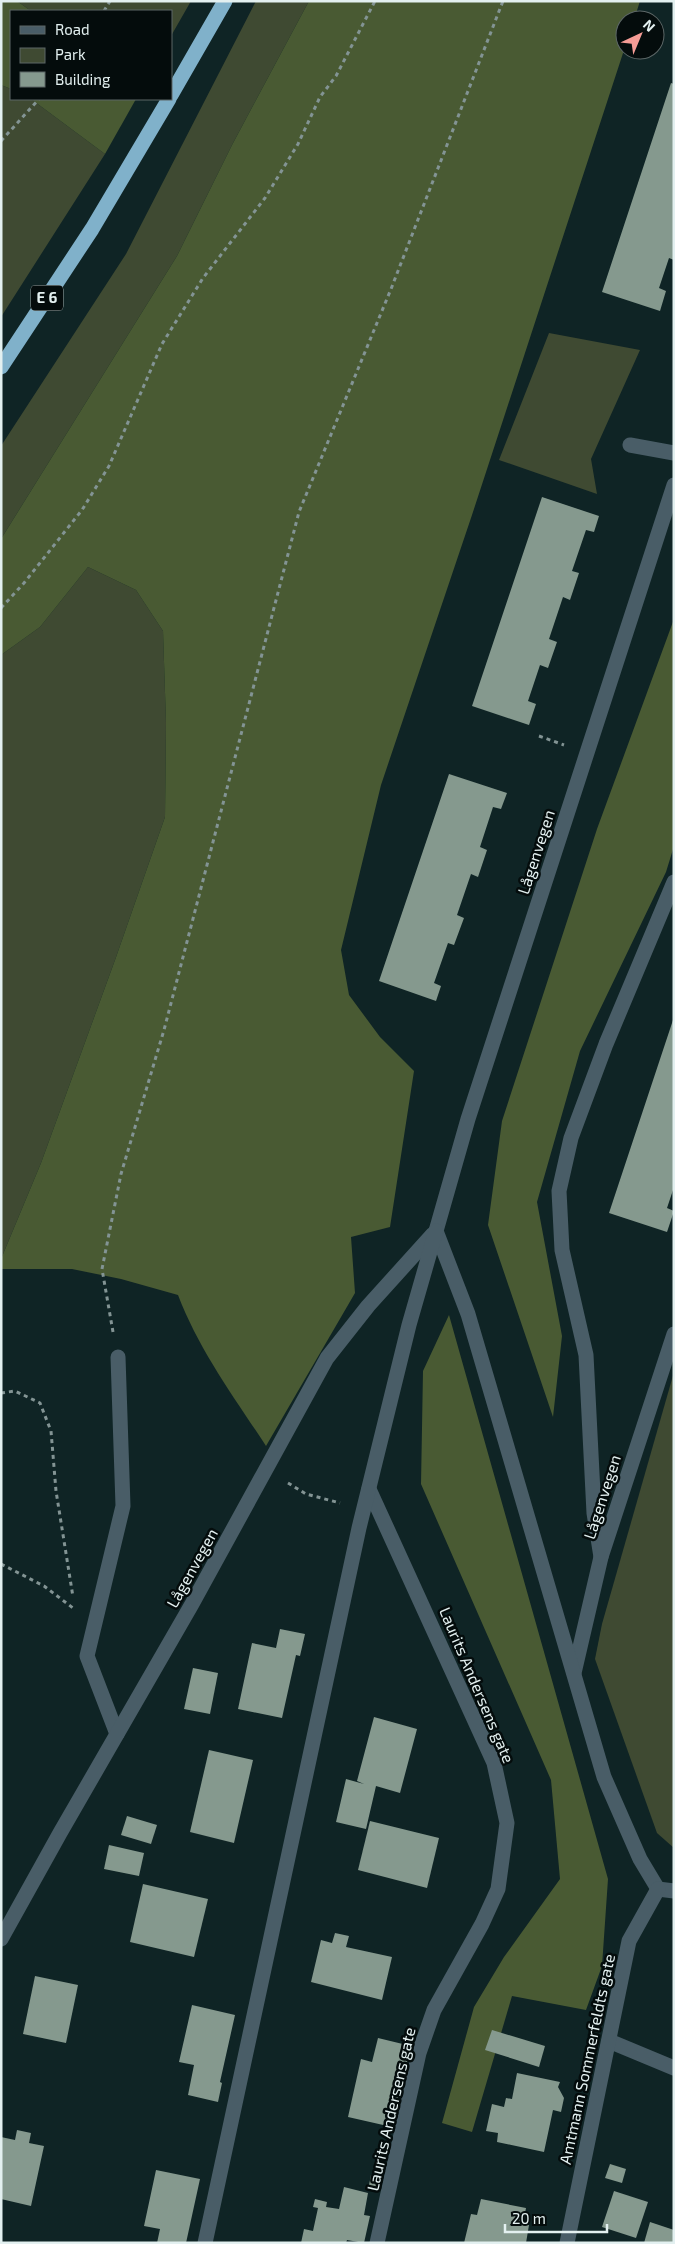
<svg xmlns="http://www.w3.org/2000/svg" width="675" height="2244" viewBox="0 0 675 2244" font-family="'Exo 2',sans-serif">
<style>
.green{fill:#3f4a32}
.forest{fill:#495a33}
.building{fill:#85998e}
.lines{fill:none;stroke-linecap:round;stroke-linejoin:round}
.path{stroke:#839494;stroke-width:3;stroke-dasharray:4 4;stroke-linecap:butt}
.lane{stroke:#495d67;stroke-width:15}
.street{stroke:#495d67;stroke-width:15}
.highway{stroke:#80b1ca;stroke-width:15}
.labels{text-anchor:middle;stroke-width:5;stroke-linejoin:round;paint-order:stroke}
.shield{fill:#040c0c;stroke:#a0acac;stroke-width:1}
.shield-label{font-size:15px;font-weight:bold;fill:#e3f0f0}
.street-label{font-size:16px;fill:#e3f0f0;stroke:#040c0c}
</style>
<rect width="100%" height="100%" fill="#0f2425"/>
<g class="green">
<path d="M 17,1 L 191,1 L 171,36 L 171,11 L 31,11 Z"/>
<path d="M 256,1 L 309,1 L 232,145 L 177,256 L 1,539 L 1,446 L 126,254 Z"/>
<path d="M 1,85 L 11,89 L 11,99 L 31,99 L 105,154 L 1,317 Z"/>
<path d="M 549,333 L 640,350 L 591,459 L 597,494 L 499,460 Z"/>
<path d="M 88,567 L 136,590 L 163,631 L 166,723 L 165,817 L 115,960 L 41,1163 L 1,1259 L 1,655 L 40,627 Z"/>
<path d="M 674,1372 L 674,1848 L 657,1833 L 595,1659 L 602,1624 Z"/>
</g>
<g class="forest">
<path d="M 1,1 L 17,1 L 31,11 L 11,11 L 11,89 L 1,85 Z"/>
<path d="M 309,1 L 640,1 L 634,20 L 625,20 L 625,47 L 472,515 L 381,785 L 341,950 L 349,995 L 380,1037 L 414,1071 L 390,1227 L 351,1237 L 355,1293 L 266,1446 C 234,1397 199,1350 178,1295 L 121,1279 L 72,1269 L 1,1269 L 1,1259 L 41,1163 L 115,960 L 165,817 L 166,723 L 163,631 L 136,590 L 88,567 L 40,627 L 1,655 L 1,539 L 177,256 L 232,145 Z"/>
<path d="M 31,99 L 136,99 L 105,154 Z"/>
<path d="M 674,619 L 674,846 L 666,872 L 580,1051 L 537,1202 L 562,1336 L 553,1417 L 488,1225 L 502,1121 L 597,829 Z"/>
<path d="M 449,1315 L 608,1879 L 602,1966 L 586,2010 L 512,1996 L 472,2132 L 442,2123 L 474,2007 L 504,1957 L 560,1879 L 551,1780 L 421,1484 L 423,1371 Z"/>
</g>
<g class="building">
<path d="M 671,83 L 674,84 L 674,260 L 669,258 L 659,288 L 666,291 L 660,311 L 602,292 Z"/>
<path d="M 542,497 L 599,516 L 594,532 L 586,530 L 572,571 L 579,573 L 570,600 L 563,597 L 549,639 L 557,642 L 548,668 L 540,665 L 528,701 L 536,704 L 529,725 L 472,706 Z"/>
<path d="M 449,774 L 507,793 L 501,809 L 493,807 L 480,847 L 487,850 L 478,877 L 471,874 L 457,915 L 464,918 L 454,945 L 448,943 L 434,983 L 441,986 L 436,1001 L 379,981 Z"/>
<path d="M 673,1020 L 674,1187 L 667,1208 L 674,1211 L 667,1232 L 609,1213 Z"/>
<path d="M 280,1629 L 305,1634 L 300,1656 L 296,1655 L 282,1718 L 238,1709 L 252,1643 L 276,1648 Z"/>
<path d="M 193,1668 L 218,1673 L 210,1714 L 184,1709 Z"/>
<path d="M 374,1717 L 417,1729 L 400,1793 L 376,1786 L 366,1829 L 336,1822 L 346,1779 L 364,1784 L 357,1781 Z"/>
<path d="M 209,1750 L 253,1760 L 234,1843 L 190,1832 Z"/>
<path d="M 127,1816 L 157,1825 L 151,1844 L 121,1835 Z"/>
<path d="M 370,1821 L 439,1838 L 427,1888 L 358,1870 Z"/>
<path d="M 109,1845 L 144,1853 L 139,1876 L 104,1869 Z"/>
<path d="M 143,1884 L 208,1899 L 194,1957 L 130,1942 Z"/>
<path d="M 335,1933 L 349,1936 L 346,1947 L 392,1957 L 382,2000 L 311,1982 L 321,1940 L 332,1943 Z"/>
<path d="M 35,1976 L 78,1985 L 66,2043 L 23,2034 Z"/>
<path d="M 192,2005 L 235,2015 L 220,2082 L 222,2083 L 218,2102 L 188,2095 L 194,2065 L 179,2062 Z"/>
<path d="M 492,2030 L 545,2046 L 539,2067 L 485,2050 Z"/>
<path d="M 378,2038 L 411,2046 L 392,2127 L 348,2117 L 361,2059 L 372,2062 Z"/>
<path d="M 517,2073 L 560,2082 L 558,2087 L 564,2098 L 561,2112 L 553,2110 L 544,2152 L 497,2142 L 498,2133 L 486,2131 L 492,2104 L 504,2107 L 506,2098 L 512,2099 Z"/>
<path d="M 17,2130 L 31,2133 L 29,2143 L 44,2146 L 31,2206 L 1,2199 L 1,2137 L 15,2140 Z"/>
<path d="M 610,2164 L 626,2169 L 622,2183 L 605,2178 Z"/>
<path d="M 156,2170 L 200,2179 L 186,2243 L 157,2243 L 160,2229 L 144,2226 Z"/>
<path d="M 371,2175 L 381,2176 L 378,2192 L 368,2190 Z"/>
<path d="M 344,2187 L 368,2193 L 364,2215 L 370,2216 L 364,2243 L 347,2240 L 346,2243 L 301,2243 L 304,2229 L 313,2231 L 318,2208 L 313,2207 L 315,2199 L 327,2202 L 326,2207 L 339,2209 Z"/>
<path d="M 614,2191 L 648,2202 L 636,2238 L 602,2227 Z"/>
<path d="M 481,2199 L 526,2208 L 523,2224 L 529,2225 L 526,2243 L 464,2243 L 471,2214 L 477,2215 Z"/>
<path d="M 650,2222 L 674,2230 L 674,2243 L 644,2243 Z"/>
</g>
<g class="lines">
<g class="path">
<path d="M 104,11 L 110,1"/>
<path d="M 1,141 L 39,99"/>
<path d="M 1,608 L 24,583 L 82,510 L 109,466 L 162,344 L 203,278 L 265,198 L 298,144 L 320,97 L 336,76 L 375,1"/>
<path d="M 539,736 L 564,745"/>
<path d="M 113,1332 L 102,1269 L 121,1174 L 164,1030 L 299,512 L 391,289 L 503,1"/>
<path d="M 1,1393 L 15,1391 L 40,1403 L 51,1431 L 56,1491 L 73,1597"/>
<path d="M 288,1483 L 306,1494 L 340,1503"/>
<path d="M 1,1564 L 44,1586 L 73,1608"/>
</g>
<g class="lane">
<path d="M 630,445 L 674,453"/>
<path d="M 601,1557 L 594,1513 L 586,1355 L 562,1250 L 559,1191 L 571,1138 L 606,1044 L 674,882"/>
<path d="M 117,1734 L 87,1656 L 123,1506 L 118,1357"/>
</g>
<g class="street">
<path d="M 369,1489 L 494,1763 L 507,1823 L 498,1889 L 482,1924 L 434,2010 L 419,2053 L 377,2243"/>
<path d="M 574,1673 L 601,1557 L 674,1334"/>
<path d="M 658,1889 L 640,1859 L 604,1777 L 468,1314 L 436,1231 L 468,1119 L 674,485"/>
<path d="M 658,1889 L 674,1891"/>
<path d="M 1,1939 L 60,1833 L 192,1604 L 327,1358 L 368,1306 L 433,1234"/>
<path d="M 609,2041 L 674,2068"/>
<path d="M 205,2243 L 359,1528 L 409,1325 L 436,1231"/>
<path d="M 567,2243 L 629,1941 L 658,1889"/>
</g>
<g class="highway">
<path d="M 171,95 L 225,1"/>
<path d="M 1,367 L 92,229 L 169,99"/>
</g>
</g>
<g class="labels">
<rect class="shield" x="31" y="285.5" width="32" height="25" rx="4"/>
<g class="shield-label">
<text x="47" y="303">E 6</text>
</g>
<g class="street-label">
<text transform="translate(536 852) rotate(-72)" y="6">Lågenvegen</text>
<text transform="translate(602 1497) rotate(-72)" y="6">Lågenvegen</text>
<text transform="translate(192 1568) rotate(-61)" y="6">Lågenvegen</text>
<text transform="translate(477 1685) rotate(67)" y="6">Laurits Andersens gate</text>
<text transform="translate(587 2059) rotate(-78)" y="6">Amtmann Sommerfeldts gate</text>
<text transform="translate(391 2109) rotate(-77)" y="6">Laurits Andersens gate</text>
</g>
</g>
<rect width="675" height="2244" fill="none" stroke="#e3f0f0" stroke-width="5"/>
<rect x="10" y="10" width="162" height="90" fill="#040c0c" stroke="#5d6767"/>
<rect x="20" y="26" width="25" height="8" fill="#495d67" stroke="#5d6767"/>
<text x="55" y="35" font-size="15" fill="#e3f0f0">Road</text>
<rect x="20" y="48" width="25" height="15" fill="#3f4a32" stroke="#5d6767"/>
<text x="55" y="60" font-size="15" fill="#e3f0f0">Park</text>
<rect x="20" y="72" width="25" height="15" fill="#85998e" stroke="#5d6767"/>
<text x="55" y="85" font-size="15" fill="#e3f0f0">Building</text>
<g transform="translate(640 35) rotate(44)"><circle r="24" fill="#040c0c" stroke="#5d6767"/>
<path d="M0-4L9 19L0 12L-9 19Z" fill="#f59c96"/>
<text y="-8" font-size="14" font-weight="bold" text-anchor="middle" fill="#e3f0f0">N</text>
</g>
<path d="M505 2224v8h102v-8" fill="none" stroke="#e3f0f0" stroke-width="2.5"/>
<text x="512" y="2224" font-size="15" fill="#e3f0f0" stroke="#040c0c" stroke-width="4" paint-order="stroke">20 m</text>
</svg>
